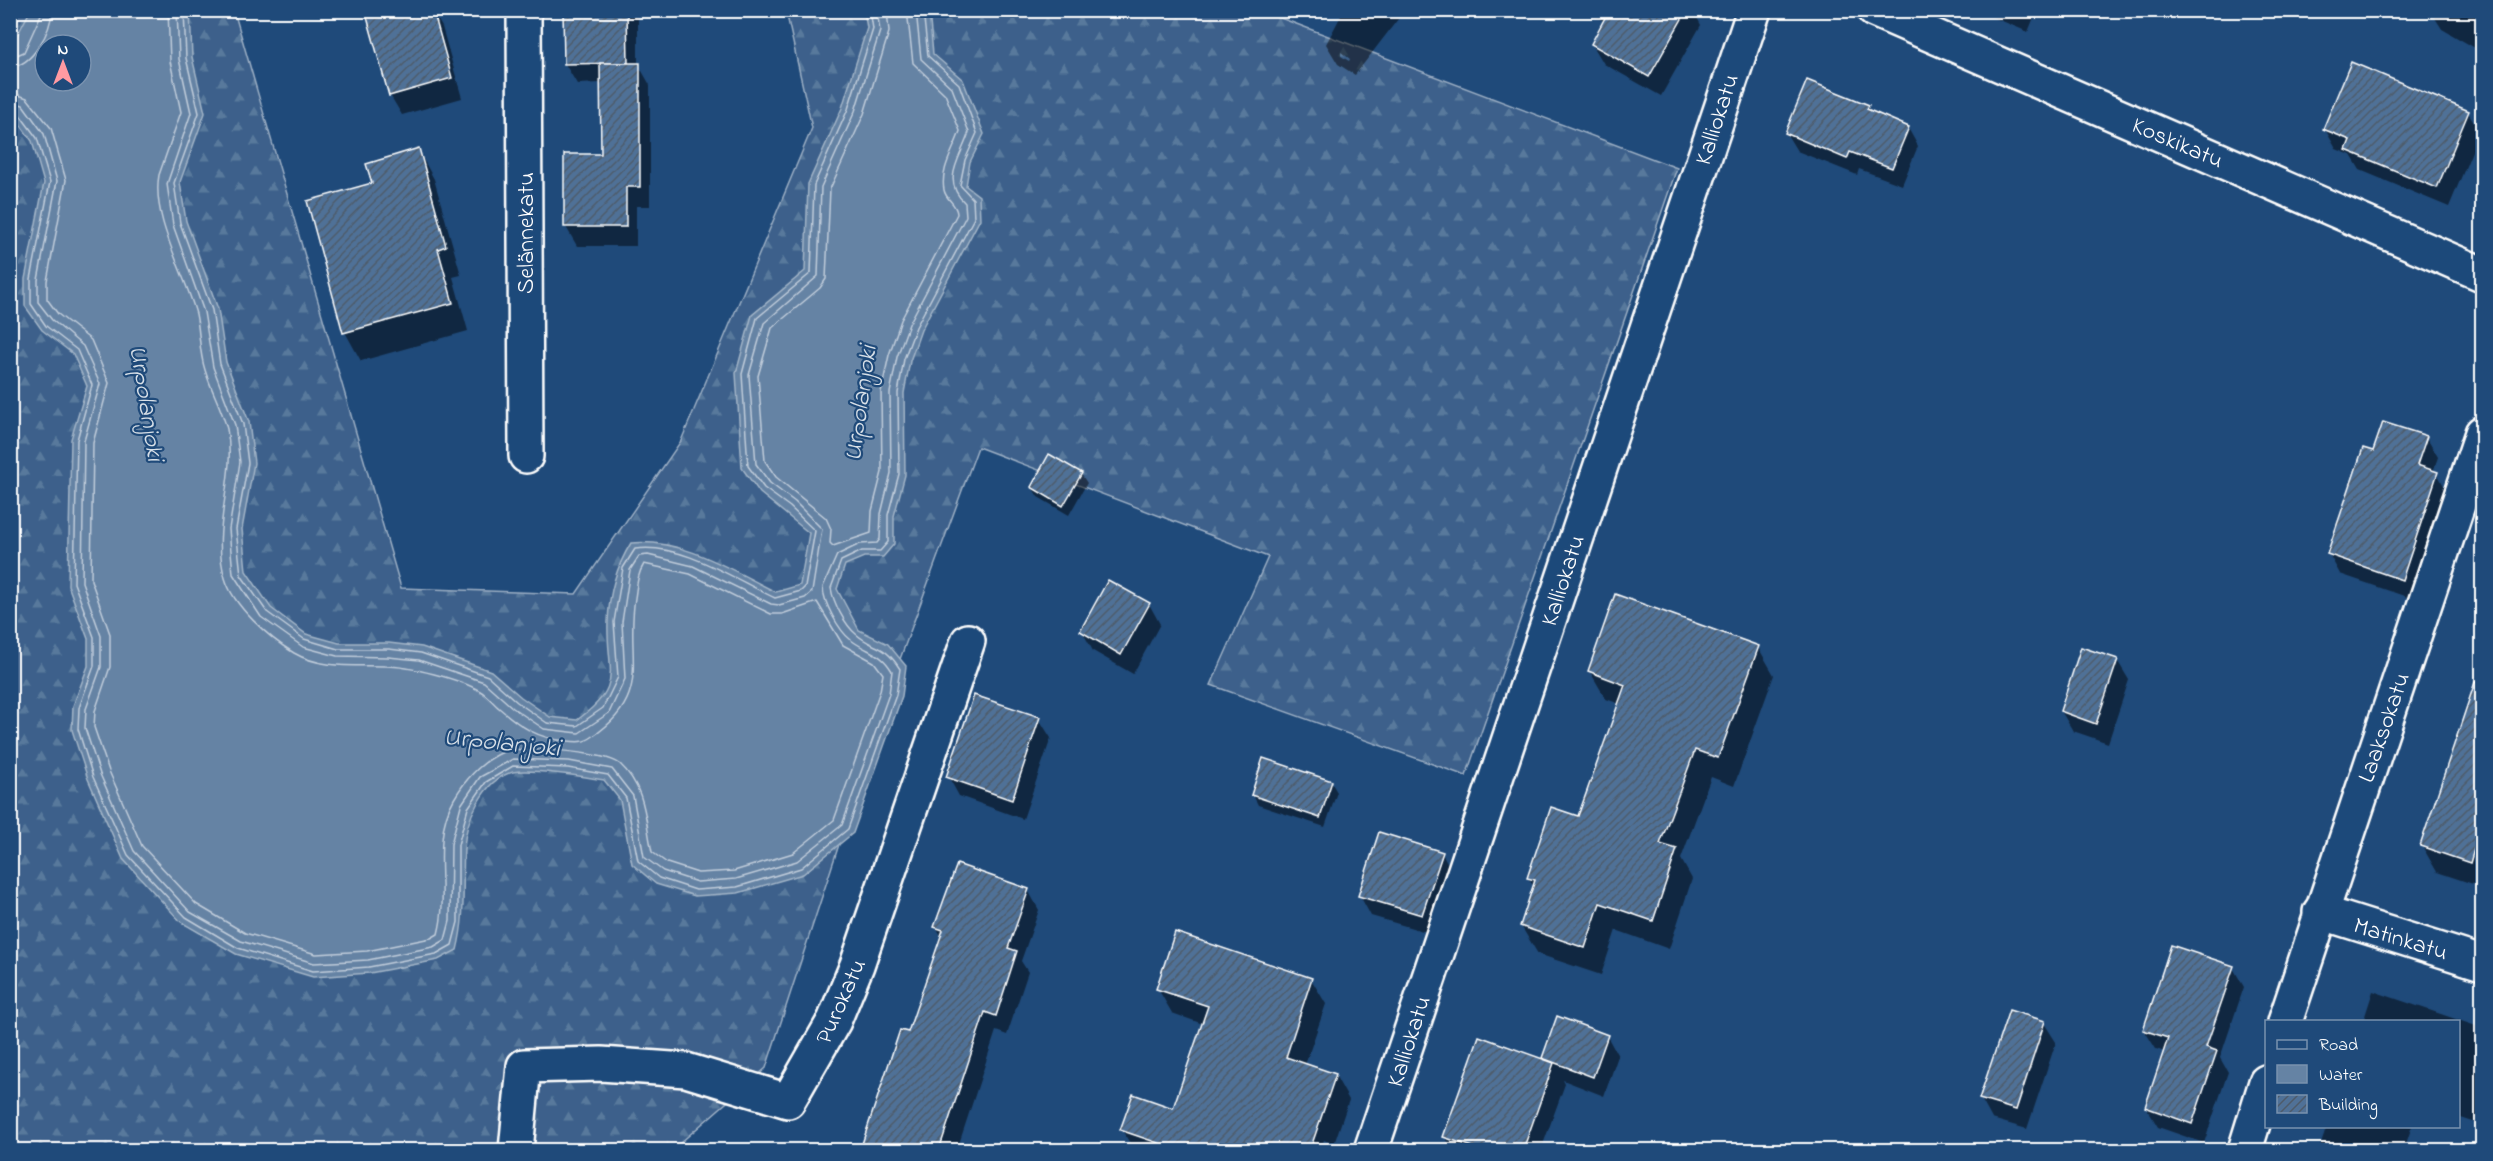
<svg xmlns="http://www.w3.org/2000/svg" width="2493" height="1161" viewBox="0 0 2493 1161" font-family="'Indie Flower',sans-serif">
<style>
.forest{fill:url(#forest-firs);stroke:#9eb0c5;stroke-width:1.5;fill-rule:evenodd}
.water{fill:#6583a4;stroke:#a3b5c8;stroke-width:1.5;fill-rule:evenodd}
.shadow{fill:#0007;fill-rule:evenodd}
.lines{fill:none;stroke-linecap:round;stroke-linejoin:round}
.shore{stroke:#c1cddb;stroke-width:1.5}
.building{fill:url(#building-hatch);stroke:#fff;stroke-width:1.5}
.minor-casing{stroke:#fff;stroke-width:38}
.minor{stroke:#1f4a7a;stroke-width:33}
.labels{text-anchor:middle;stroke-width:4.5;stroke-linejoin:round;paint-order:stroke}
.street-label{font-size:24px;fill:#fff;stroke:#1f4a7a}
.water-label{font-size:26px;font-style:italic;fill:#d8e0e8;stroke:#1f4a7a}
</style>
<defs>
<pattern id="forest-firs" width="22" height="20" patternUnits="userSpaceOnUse" patternTransform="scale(1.5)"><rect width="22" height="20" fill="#3c618b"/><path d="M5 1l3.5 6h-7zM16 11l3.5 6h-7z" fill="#59799c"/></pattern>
<pattern id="building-hatch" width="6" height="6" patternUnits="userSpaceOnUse" patternTransform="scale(1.5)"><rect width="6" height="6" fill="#507197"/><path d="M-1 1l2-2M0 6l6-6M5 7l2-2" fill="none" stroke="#4e5b6a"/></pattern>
</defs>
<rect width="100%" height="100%" fill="#1f4a7a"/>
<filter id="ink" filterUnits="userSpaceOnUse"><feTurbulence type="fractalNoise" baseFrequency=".0167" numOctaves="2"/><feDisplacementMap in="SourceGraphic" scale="12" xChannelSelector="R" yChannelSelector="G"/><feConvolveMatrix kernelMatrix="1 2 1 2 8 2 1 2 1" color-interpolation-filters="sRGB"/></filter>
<g filter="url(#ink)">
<path class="forest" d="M 10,11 L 234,11 L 401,588 L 576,594 L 681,441 L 812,128 L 786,11 L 1262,11 L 1677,168 L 1466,776 L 1211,685 L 1268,557 L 978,447 L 896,670 L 766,1068 L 672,1150 L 11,1150 ZM 45,45 L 81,45 L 81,81 L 45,81 Z"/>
<path class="water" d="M 30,11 L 190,11 L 192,57 L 205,113 L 180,182 L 186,221 L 218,309 L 226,362 L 249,422 L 254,463 L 242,529 L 246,571 L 271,608 L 306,634 L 339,643 L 389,643 L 422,647 L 491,671 L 521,697 L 550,717 L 577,720 C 626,685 606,671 608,622 C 609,593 616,567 631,543 C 683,538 731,570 776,592 L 800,585 L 809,533 L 760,493 L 742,468 L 736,373 L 752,315 L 805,271 L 808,184 L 842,108 L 867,28 L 864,11 L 929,11 L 933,54 L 963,80 L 984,134 L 970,162 L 966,186 L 979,196 L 980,219 L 921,330 L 910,361 L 904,393 L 905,475 L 894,516 L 894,544 L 883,557 L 864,557 L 845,565 L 837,589 L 859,630 L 888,644 L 906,666 L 902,696 L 853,833 L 803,874 L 738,893 L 695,896 L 656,884 L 632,864 L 620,800 L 604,780 C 584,777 532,768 513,772 C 483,779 465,822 464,849 C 462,885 466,914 457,950 L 438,960 L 370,973 L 313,977 L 236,954 L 181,922 L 123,859 L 88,779 L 72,730 L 73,706 L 88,666 L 88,639 L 68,585 L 71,439 L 87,386 L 73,354 L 42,330 L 25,306 L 25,279 L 44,183 L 32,141 L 12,113 L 10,49 ZM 45,45 L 81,45 L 81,81 L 45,81 Z"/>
<g class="shadow">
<path d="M 432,10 L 442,27 L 462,98 L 402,115 L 390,95 Z"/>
<path d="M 565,10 L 638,10 L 638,64 L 650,85 L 650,206 L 636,206 L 636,246 L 577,246 L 566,227 L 603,156 L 602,83 L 577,84 L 565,64 Z"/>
<path d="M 1344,10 L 1405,10 L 1355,75 L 1338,64 L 1326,44 ZM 1341,52 L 1350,59 L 1349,61 L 1341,56 Z"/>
<path d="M 1584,10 L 1693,10 L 1701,25 L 1661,96 L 1604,64 L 1592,44 L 1605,22 Z"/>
<path d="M 1976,10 L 2037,10 L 2028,32 Z"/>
<path d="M 2430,10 L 2482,10 L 2482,52 L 2442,29 Z"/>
<path d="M 1868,106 L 1871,113 L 1908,128 L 1918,146 L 1902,185 L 1859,169 L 1857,175 L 1797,151 L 1786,133 Z"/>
<path d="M 2468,112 L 2480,132 L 2449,207 L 2360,170 L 2351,155 L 2336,149 L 2325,129 Z"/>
<path d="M 418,150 L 434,179 L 461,275 L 453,277 L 468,331 L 361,361 L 345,332 L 374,184 Z"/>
<path d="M 2426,437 L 2438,457 L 2433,472 L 2437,473 L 2448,493 L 2413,599 L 2340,574 L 2329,554 L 2374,453 Z"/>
<path d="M 1081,474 L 1087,483 L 1069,515 L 1038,497 L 1032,487 Z"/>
<path d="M 1149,604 L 1160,624 L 1133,674 L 1093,651 L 1082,631 Z"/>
<path d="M 1758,647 L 1774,675 L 1734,786 L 1711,777 L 1681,859 L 1692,879 L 1669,949 L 1616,930 L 1601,975 L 1538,954 L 1521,926 L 1534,887 L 1528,878 L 1579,818 L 1620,704 L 1606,699 L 1589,670 Z"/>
<path d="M 2117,660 L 2129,680 L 2108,743 L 2073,731 L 2061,711 Z"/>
<path d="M 2482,664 L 2482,887 L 2437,872 L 2422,846 Z"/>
<path d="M 1039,719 L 1051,738 L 1023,819 L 959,796 L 948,776 Z"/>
<path d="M 1331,782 L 1337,792 L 1325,827 L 1258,805 L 1253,795 Z"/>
<path d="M 1442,853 L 1453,873 L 1433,934 L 1371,916 L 1360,896 Z"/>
<path d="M 1028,890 L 1039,910 L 1021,961 L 1028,972 L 1007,1035 L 996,1031 L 957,1150 L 861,1150 L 901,1032 L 909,1034 L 942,937 L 936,927 Z"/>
<path d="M 2233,968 L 2244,987 L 2220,1058 L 2228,1072 L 2204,1143 L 2158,1127 L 2146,1107 L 2165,1052 L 2156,1049 L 2144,1030 Z"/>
<path d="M 1311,979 L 1326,1004 L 1305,1065 L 1335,1075 L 1349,1100 L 1334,1144 L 1324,1140 L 1320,1150 L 1134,1150 L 1122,1130 L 1174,1110 L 1203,1024 L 1172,1013 L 1158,989 Z"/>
<path d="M 2373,991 L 2482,1028 L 2482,1125 L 2458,1117 L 2458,1022 L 2363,1022 Z"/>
<path d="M 2044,1023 L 2056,1042 L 2027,1129 L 1992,1119 L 1981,1099 Z"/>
<path d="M 1607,1036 L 1618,1056 L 1604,1096 L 1563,1080 L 1565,1084 L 1541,1150 L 1453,1150 L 1445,1137 L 1546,1061 L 1544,1058 Z"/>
<path d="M 2327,1126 L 2412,1126 L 2404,1150 L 2319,1150 Z"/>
</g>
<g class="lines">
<g class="shore">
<path d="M 177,10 L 179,59 L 191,113 L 167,184 L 173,225 L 204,312 L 213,367 L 235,425 L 240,462 L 229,529 L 233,574 L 261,617 L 303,647 L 337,656 L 388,657 L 419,660 L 484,682 L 513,708 L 544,729 L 579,733 L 609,713 L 625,679 L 622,622 L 630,570 L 639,556 L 648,555 L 693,566 L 771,604 L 779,605 L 805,598 L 812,592 L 822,529 L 795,502 L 770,483 L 756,464 L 749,375 L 764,323 L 818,276 L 821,187 L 855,111 L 880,31 L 877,10"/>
<path d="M 184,10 L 186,58 L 199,113 L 174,183 L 180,223 L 212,310 L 220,364 L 243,424 L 248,463 L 236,529 L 241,575 L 267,612 L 304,639 L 338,649 L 389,649 L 421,653 L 488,676 L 517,702 L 547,723 L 577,726 L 603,708 L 618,677 L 614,622 L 623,568 L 635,549 C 681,542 734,579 775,598 L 801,591 L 805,587 L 815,531 L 790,507 L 764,488 L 748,466 L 742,374 L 757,318 L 811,273 L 814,185 L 848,109 L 873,29 L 870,10"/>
<path d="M 887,10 L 889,32 L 864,114 L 830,189 L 826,279 L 820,288 L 772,328 L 758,376 L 765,461 L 776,477 L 826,518 L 831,529 L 830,543 L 833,546 L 871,533 L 872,511 L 882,472 L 881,392 L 889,355 L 901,320 L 957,214 C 957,204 946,200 944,190 C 940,169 954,150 960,131 L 945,94 L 913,63 L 907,10"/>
<path d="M 10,58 L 24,52 L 43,10"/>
<path d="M 10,67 C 33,66 51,31 52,10"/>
<path d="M 10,92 L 27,98 L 51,128 L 66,180 L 47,281 L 47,299 L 58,314 L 91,340 L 109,383 L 93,443 L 91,580 L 110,634 L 110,667 L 95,711 L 94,727 L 109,771 L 142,846 L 196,904 L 245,933 L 316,954 L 367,951 L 431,938 L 438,934 C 450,890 430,840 454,799 C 466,778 481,762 503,752 C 520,745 606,752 620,764 C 646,788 645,819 652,852 L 667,863 L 698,873 L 734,871 L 793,853 L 834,820 L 880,691 L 883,674 L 874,662 L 843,645 L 817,602 L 782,614 L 771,614 L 690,574 L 644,564 C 637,575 637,586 635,598 C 625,659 654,695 592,737 C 584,743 576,742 567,741 C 538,739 521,727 499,708 C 493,703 487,695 480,691 C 460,679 409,666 385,666 C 355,665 321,669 294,653 C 269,638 233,606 225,578 C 210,528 237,478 227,429 C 222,409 211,390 205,370 C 199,352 200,332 196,314 C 185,273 151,218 159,175 L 181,112 L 170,61 L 168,10"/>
<path d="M 10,101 L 23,105 L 44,134 L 57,181 L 38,280 L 38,302 L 52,320 L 83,346 L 100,384 L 84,441 L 82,582 L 101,636 L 101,667 L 86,709 L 85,728 L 100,774 L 134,851 L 190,912 L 241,941 L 314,963 L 368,960 L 433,947 L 445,940 L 450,921 L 451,844 L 461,805 L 480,777 L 513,759 L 569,761 L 612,769 L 633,796 L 644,857 L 663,871 L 697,882 L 736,879 L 797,861 L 842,825 L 889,694 L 892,671 C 880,651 868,653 851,640 C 839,631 823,602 823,587 L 837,555 L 860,544 L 877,543 L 880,539 L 881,514 L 891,473 L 890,393 L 897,357 L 909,324 L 966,216 L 965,203 C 940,180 961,158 969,132 L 952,88 L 921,59 L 916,10"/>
<path d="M 10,109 L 17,111 L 37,138 L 50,182 L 31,279 L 31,304 L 46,326 L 77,350 L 92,385 L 77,440 L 74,583 L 94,637 L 94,666 L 79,708 L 78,729 L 93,777 L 128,855 L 186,917 L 238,948 L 313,971 L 369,967 L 436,954 L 452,945 L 458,922 L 458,845 L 468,808 L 486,782 L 513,766 L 568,768 L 608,775 L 626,798 L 638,861 L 659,878 L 696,890 L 737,887 L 801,868 L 848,829 L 896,695 L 900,669 C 883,642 874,650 856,634 C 845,625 833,602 831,588 L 841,561 L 862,551 L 880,551 L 888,542 L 888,515 L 899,474 L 898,393 L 904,359 L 916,327 L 974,218 L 973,199 L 960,185 L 965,160 L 977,133 L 959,84 L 928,56 L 923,10"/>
</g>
</g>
<g class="building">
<path d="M 365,10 L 433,10 L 452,78 L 389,96 Z"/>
<path d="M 563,10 L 627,10 L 628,63 L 564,64 Z"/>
<path d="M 1609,10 L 1687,10 L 1649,77 L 1591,44 Z"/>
<path d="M 2351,62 L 2469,111 L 2437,188 L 2346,150 L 2350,140 L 2323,129 Z"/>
<path d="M 600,63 L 640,63 L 640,187 L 626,187 L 626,227 L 564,227 L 564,154 L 601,154 Z"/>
<path d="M 1807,80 L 1869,105 L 1867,109 L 1909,127 L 1892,168 L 1850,152 L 1847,159 L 1785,133 Z"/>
<path d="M 419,148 L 446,246 L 438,249 L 453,303 L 343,333 L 307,201 L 372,183 L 366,164 Z"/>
<path d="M 2383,422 L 2427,436 L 2417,465 L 2438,472 L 2402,580 L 2327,554 L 2363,448 L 2373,451 Z"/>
<path d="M 1049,454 L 1082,473 L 1063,506 L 1031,487 Z"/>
<path d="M 1108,580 L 1150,603 L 1121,655 L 1080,631 Z"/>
<path d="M 1615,594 L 1759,646 L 1718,758 L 1695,750 L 1660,844 L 1677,849 L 1653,921 L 1600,903 L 1585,948 L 1520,926 L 1535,880 L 1527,878 L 1551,807 L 1578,816 L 1625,685 L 1588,671 Z"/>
<path d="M 2081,647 L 2118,659 L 2096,724 L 2060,711 Z"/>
<path d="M 2475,682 L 2482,683 L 2482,823 L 2470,863 L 2420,846 Z"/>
<path d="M 974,695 L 1040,717 L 1012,800 L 946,777 Z"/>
<path d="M 1263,758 L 1332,781 L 1320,818 L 1251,795 Z"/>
<path d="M 1379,832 L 1443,852 L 1422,915 L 1358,896 Z"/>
<path d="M 957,864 L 1029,889 L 1008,948 L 1017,951 L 996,1016 L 985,1012 L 939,1150 L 860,1150 L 900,1030 L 908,1032 L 943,930 L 934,927 Z"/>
<path d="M 1175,932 L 1312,978 L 1286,1057 L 1336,1074 L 1310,1150 L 1159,1150 L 1161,1144 L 1120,1130 L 1133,1094 L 1173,1108 L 1208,1006 L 1156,989 Z"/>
<path d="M 2171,945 L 2234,966 L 2206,1047 L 2217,1051 L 2192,1124 L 2145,1107 L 2168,1038 L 2143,1030 Z"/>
<path d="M 2009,1010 L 2045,1021 L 2016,1110 L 1979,1099 Z"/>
<path d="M 1557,1016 L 1608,1035 L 1593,1077 L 1542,1058 Z"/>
<path d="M 1479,1036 L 1554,1063 L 1523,1150 L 1482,1150 L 1443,1137 Z"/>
</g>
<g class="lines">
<g class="minor-casing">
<g id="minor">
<path d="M 524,10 L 526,456"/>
<path d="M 1874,10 L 2482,274"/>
<path d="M 2320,912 L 2482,963"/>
<path d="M 2285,1022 L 2482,433"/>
<path d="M 516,1150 L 524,1066 L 601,1064 L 686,1070 L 788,1101 L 834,1021 L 857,965 L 968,641"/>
<path d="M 1371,1150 L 1754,10"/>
<path d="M 2245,1150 L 2266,1082"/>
</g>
</g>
<use href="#minor" class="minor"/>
</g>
</g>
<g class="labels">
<g class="street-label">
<text transform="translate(1716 119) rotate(-72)" y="8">Kalliokatu</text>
<text transform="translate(2178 142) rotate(23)" y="8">Koskikatu</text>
<text transform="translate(525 233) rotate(-90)" y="8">Selännekatu</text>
<text transform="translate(1562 580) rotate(-72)" y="8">Kalliokatu</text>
<text transform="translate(2383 727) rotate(-71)" y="8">Laaksokatu</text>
<text transform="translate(2401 938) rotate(17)" y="8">Matinkatu</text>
<text transform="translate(840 1001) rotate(-66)" y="8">Purokatu</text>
<text transform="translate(1408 1041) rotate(-72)" y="8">Kalliokatu</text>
</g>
<g class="water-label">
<text transform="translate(148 403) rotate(81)" y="9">Urpolanjoki</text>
<text transform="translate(859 403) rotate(-82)" y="9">Urpolanjoki</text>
<text transform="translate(502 741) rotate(6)" y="9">Urpolanjoki</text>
</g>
</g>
<rect width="2493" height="1161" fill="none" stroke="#1f4a7a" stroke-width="36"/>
<rect x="18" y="18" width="2457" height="1125" fill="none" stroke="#fff" stroke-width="2" filter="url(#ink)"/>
<rect x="2265" y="1020" width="195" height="108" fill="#1f4a7a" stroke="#7992af" stroke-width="1.5"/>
<rect x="2277" y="1040" width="30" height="9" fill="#1f4a7a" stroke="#7992af" stroke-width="1.5"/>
<text x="2319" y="1050" font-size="18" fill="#ffffff">Road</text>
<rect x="2277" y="1065" width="30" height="18" fill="#6583a4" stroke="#7992af" stroke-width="1.5"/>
<text x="2319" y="1080" font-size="18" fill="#ffffff">Water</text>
<rect x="2277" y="1095" width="30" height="18" fill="url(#building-hatch)" stroke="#7992af" stroke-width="1.5"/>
<text x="2319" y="1110" font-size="18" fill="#ffffff">Building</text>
<g transform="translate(63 63)"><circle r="28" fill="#1f4a7a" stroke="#7992af" stroke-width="1.5"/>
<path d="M0-4.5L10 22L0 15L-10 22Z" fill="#ff9aa2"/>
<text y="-9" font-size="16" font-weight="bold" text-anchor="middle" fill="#ffffff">N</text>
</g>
</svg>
